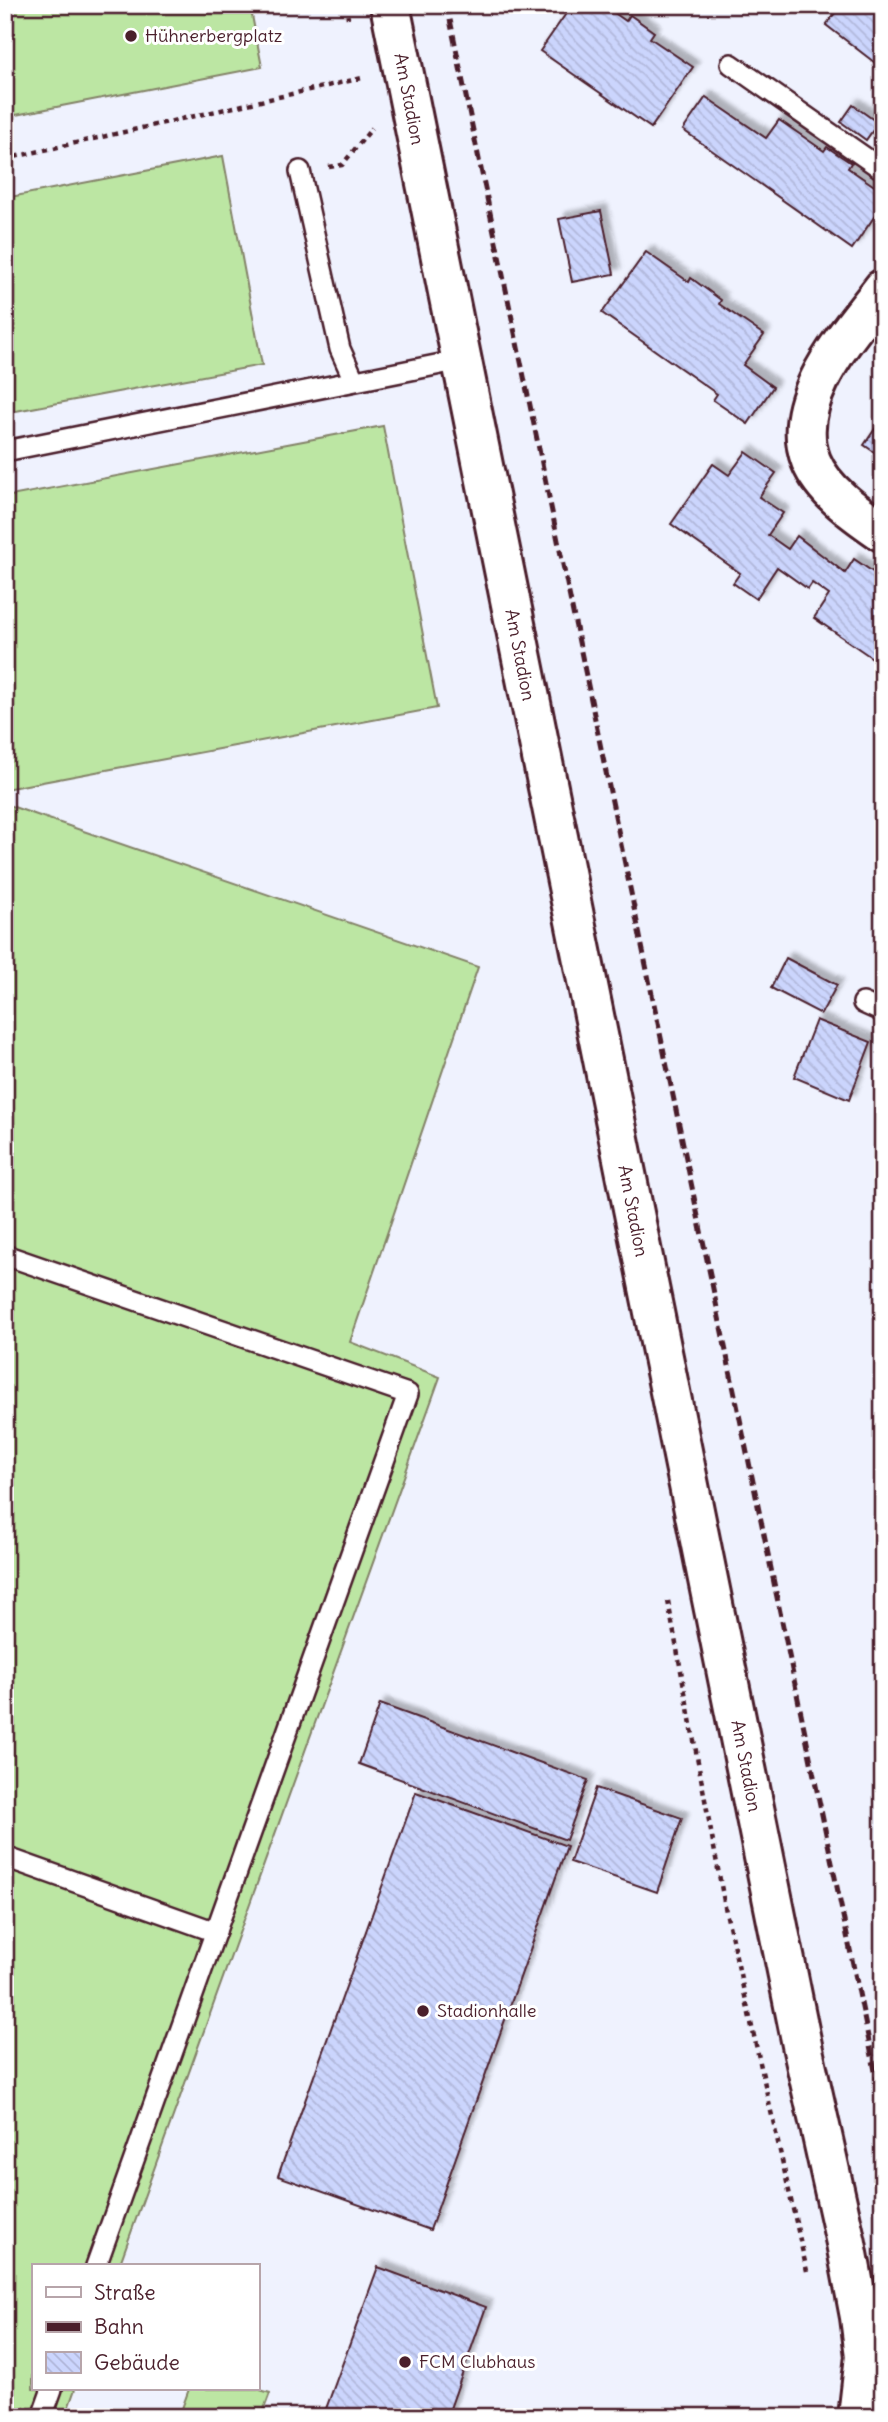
<svg xmlns="http://www.w3.org/2000/svg" width="888" height="2422" viewBox="0 0 888 2422" font-family="Delius,sans-serif">
<style>
.garden{fill:#bce6a3;stroke:#838267;stroke-width:2}
.building{fill:url(#building-back-hatch);stroke:#4a1f2b;stroke-width:2;filter:url(#shadow)}
.lines{fill:none;stroke-linecap:round;stroke-linejoin:round}
.lane-casing{stroke:#4a1f2b;stroke-width:24}
.street-casing{stroke:#4a1f2b;stroke-width:44}
.path{stroke:#4a1f2b;stroke-width:4.5;stroke-dasharray:5 5;stroke-linecap:butt}
.lane{stroke:#fff;stroke-width:19}
.street{stroke:#fff;stroke-width:38}
.rail{stroke:#4a1f2b;stroke-width:5;stroke-dasharray:10 5;stroke-linecap:butt}
.poi-dot{fill:#4a1f2b;stroke:#fff;stroke-width:2.5}
.labels{text-anchor:middle;stroke-width:6;stroke-linejoin:round;paint-order:stroke}
.poi-label{font-size:18px;fill:#4a1f2b;stroke:#fff;text-anchor:start}
.street-label{font-size:18px;fill:#4a1f2b;stroke:#fff}
</style>
<defs>
<pattern id="building-back-hatch" width="6" height="6" patternUnits="userSpaceOnUse" patternTransform="scale(1.75)"><rect width="6" height="6" fill="#cbd5fd"/><path d="M-1 5l2 2M0 0l6 6M5-1l2 2" fill="none" stroke="#b0b6d9"/></pattern>
<filter id="shadow"><feDropShadow dx="6" dy="-6" stdDeviation="2" flood-color="#0004"/></filter>
</defs>
<rect width="100%" height="100%" fill="#eff2fe"/>
<filter id="ink" filterUnits="userSpaceOnUse"><feTurbulence type="fractalNoise" baseFrequency=".0143" numOctaves="2"/><feDisplacementMap in="SourceGraphic" scale="14" xChannelSelector="R" yChannelSelector="G"/><feConvolveMatrix kernelMatrix="1 2 1 2 8 2 1 2 1" color-interpolation-filters="sRGB"/></filter>
<g filter="url(#ink)">
<g class="garden">
<path d="M 5,5 L 250,5 L 262,67 L 5,117 Z"/>
<path d="M 223,156 L 262,365 L 5,413 L 5,198 Z"/>
<path d="M 383,426 L 437,708 L 5,789 L 5,497 Z"/>
<path d="M 5,804 L 478,967 L 350,1342 L 440,1377 L 119,2266 L 33,2266 L 33,2389 L 75,2389 L 65,2417 L 5,2417 Z"/>
<path d="M 189,2389 L 257,2389 L 270,2393 L 261,2417 L 179,2417 Z"/>
</g>
<g class="building">
<path d="M 572,5 L 603,5 L 626,21 L 630,15 L 654,32 L 650,38 L 693,67 L 651,128 L 540,51 Z"/>
<path d="M 824,5 L 883,5 L 883,69 L 826,25 L 835,13 Z"/>
<path d="M 706,97 L 766,138 L 779,120 L 824,151 L 827,147 L 851,163 L 848,168 L 883,192 L 883,204 L 852,249 L 683,130 Z"/>
<path d="M 853,105 L 878,123 L 866,140 L 841,122 Z"/>
<path d="M 601,211 L 614,274 L 572,282 L 559,219 Z"/>
<path d="M 646,252 L 689,282 L 691,278 L 721,300 L 719,304 L 764,335 L 743,365 L 773,387 L 748,424 L 713,400 L 717,394 L 602,313 Z"/>
<path d="M 883,417 L 883,458 L 864,445 Z"/>
<path d="M 746,452 L 776,473 L 759,497 L 783,513 L 768,535 L 788,549 L 797,536 L 845,573 L 854,559 L 883,579 L 881,664 L 814,618 L 829,595 L 812,583 L 808,589 L 777,567 L 756,599 L 733,583 L 740,573 L 671,524 L 713,464 L 729,475 Z"/>
<path d="M 786,958 L 837,985 L 821,1014 L 771,988 Z"/>
<path d="M 816,1020 L 871,1042 L 849,1100 L 794,1077 Z"/>
<path d="M 380,1704 L 588,1780 L 566,1840 L 359,1764 Z"/>
<path d="M 596,1788 L 682,1818 L 657,1892 L 570,1862 Z"/>
<path d="M 416,1792 L 567,1846 L 430,2230 L 278,2176 Z"/>
<path d="M 378,2267 L 486,2307 L 447,2417 L 323,2417 Z"/>
</g>
<g class="lines">
<g class="lane-casing">
<g id="lane">
<path d="M 731,64 L 883,170"/>
<path d="M 300,171 L 340,349 L 354,380"/>
<path d="M 5,451 L 461,360"/>
<path d="M 863,1003 L 883,1012"/>
<path d="M 5,1255 L 408,1394 L 96,2266"/>
<path d="M 5,1857 L 216,1932"/>
<path d="M 42,2417 L 52,2389"/>
</g>
</g>
<g class="street-casing">
<g id="street">
<path d="M 390,5 L 803,2050 L 846,2243 L 860,2317 L 865,2356 L 858,2417"/>
<path d="M 883,289 C 849,334 787,399 811,461 C 823,491 857,514 883,532"/>
</g>
</g>
<g class="path">
<path d="M 346,5 L 348,18"/>
<path d="M 5,159 L 362,78"/>
<path d="M 329,167 L 342,165 L 372,128"/>
<path d="M 668,1601 L 726,1912 L 807,2271"/>
</g>
<use href="#lane" class="lane"/>
<use href="#street" class="street"/>
<path class="rail" d="M 447,5 L 883,2109"/>
</g>
</g>
<g class="poi-dot">
<circle cx="131" cy="36" r="7"/>
<circle cx="423" cy="2011" r="7"/>
<circle cx="405" cy="2362" r="7"/>
</g>
<g class="labels">
<g class="poi-label">
<text x="145" y="42">Hühnerbergplatz</text>
<text x="437" y="2017">Stadionhalle</text>
<text x="419" y="2368">FCM Clubhaus</text>
</g>
<g class="street-label">
<text transform="translate(409 99) rotate(79)" y="6">Am Stadion</text>
<text transform="translate(520 655) rotate(79)" y="6">Am Stadion</text>
<text transform="translate(633 1211) rotate(79)" y="6">Am Stadion</text>
<text transform="translate(746 1766) rotate(79)" y="6">Am Stadion</text>
</g>
</g>
<rect width="888" height="2422" fill="none" stroke="#fff" stroke-width="28"/>
<rect x="14" y="14" width="860" height="2394" fill="none" stroke="#4a1f2b" stroke-width="2.5" filter="url(#ink)"/>
<rect x="32" y="2264" width="228" height="126" fill="#ffffff" stroke="#b7a5aa" stroke-width="2"/>
<rect x="46" y="2287" width="35" height="10" fill="#ffffff" stroke="#b7a5aa" stroke-width="2"/>
<text x="94" y="2300" font-size="21" fill="#4a1f2b">Straße</text>
<rect x="46" y="2322" width="35" height="10" fill="#4a1f2b" stroke="#b7a5aa" stroke-width="2"/>
<text x="94" y="2334" font-size="21" fill="#4a1f2b">Bahn</text>
<rect x="46" y="2352" width="35" height="21" fill="url(#building-back-hatch)" stroke="#b7a5aa" stroke-width="2"/>
<text x="94" y="2370" font-size="21" fill="#4a1f2b">Gebäude</text>
</svg>
